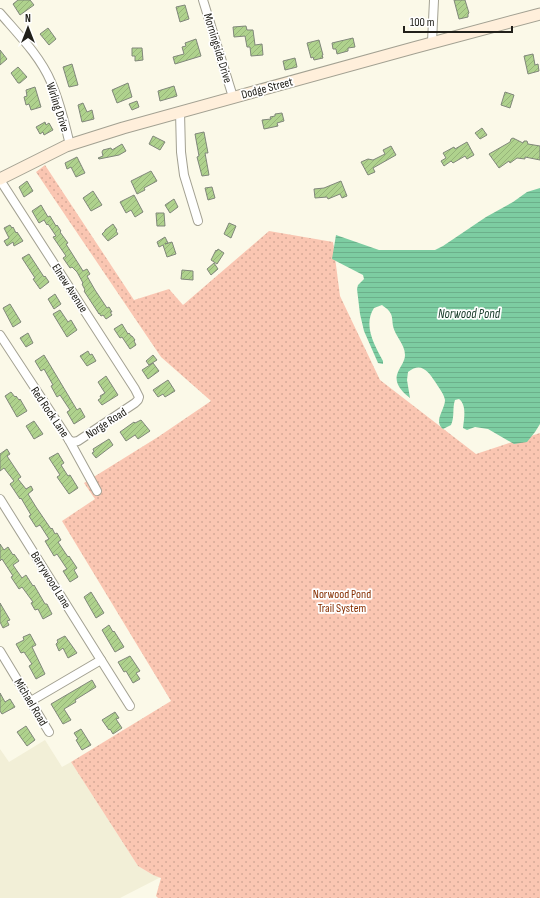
<svg xmlns="http://www.w3.org/2000/svg" width="540" height="898" viewBox="0 0 540 898" font-family="'Sofia Sans Condensed',sans-serif">
<style>
.built{fill:#f2efd7}
.park{fill:url(#park-dots)}
.water{fill:url(#water-rules)}
.building{fill:url(#building-hatch);stroke:#80877a}
.lines{fill:none;stroke-linecap:round;stroke-linejoin:round}
.minor-casing{stroke:#a3a192;stroke-width:10}
.secondary-casing{stroke:#a3a192;stroke-width:13}
.minor{stroke:#fff;stroke-width:8}
.secondary{stroke:#ffefdb;stroke-width:11}
.labels{text-anchor:middle;stroke-width:3.5;stroke-linejoin:round;paint-order:stroke}
.street-label{font-size:12px;fill:#21201a;stroke:#fff}
.park-label{font-size:12px;fill:#862e00;stroke:#fff}
.water-label{font-size:13px;font-style:italic;fill:#173a28;stroke:#fff}
</style>
<defs>
<pattern id="park-dots" width="8" height="8" patternUnits="userSpaceOnUse"><rect width="8" height="8" fill="#fac6b2"/><path d="M2 2h.1M6 6h.1" fill="none" stroke="#d6aa98" stroke-width="1.8" stroke-linecap="round"/></pattern>
<pattern id="water-rules" width="6" height="5" patternUnits="userSpaceOnUse"><rect width="6" height="5" fill="#7dcda2"/><path d="M0 2.5h6" fill="none" stroke="#6cb08b"/></pattern>
<pattern id="building-hatch" width="6" height="6" patternUnits="userSpaceOnUse"><rect width="6" height="6" fill="#afd28d"/><path d="M-1 1l2-2M0 6l6-6M5 7l2-2" fill="none" stroke="#96b479"/></pattern>
</defs>
<rect width="100%" height="100%" fill="#fbf9e8"/>
<path class="built" d="M 45,740 L 62,767 L 71,762 L 138,866 L 153,875 L 161,877 L 120,898 L 0,898 L 0,749 L 9,762 Z"/>
<path class="park" d="M 45,165 L 134,300 L 169,289 L 183,305 L 269,231 L 333,242 L 340,296 L 380,380 L 476,454 L 540,433 L 540,898 L 158,898 L 156,896 L 161,878 L 153,875 L 138,866 L 71,762 L 171,701 L 62,521 L 95,499 L 84,483 L 158,437 L 211,401 L 161,357 L 36,172 Z"/>
<path class="water" d="M 540,188 L 540,424 L 535,432 L 527,442 L 514,444 L 488,429 L 475,427 L 467,430 L 463,428 C 464,419 467,405 459,399 L 455,400 C 452,409 455,416 451,425 L 443,429 C 433,421 445,410 445,400 C 444,394 439,388 436,383 C 429,373 422,361 408,372 L 407,380 L 410,398 C 402,392 393,383 398,372 C 400,367 405,361 405,355 C 405,344 395,336 393,326 C 392,320 393,316 389,311 C 388,309 384,307 382,305 L 374,308 C 363,325 374,344 383,361 L 383,364 L 378,363 L 364,331 L 360,314 L 357,289 L 358,285 L 364,279 L 363,275 L 332,259 L 336,235 L 379,250 L 435,250 L 443,246 L 486,217 L 513,202 L 527,192 Z"/>
<g class="building">
<path d="M 18,0 L 30,0 L 34,5 L 20,15 L 13,4 Z"/>
<path d="M 454,0 L 465,0 L 469,13 L 468,14 L 468,17 L 459,19 Z"/>
<path d="M 185,5 L 189,19 L 180,22 L 176,7 Z"/>
<path d="M 246,26 L 247,30 L 253,30 L 255,45 L 262,44 L 263,55 L 251,56 L 250,47 L 247,47 L 245,36 L 234,37 L 233,27 Z"/>
<path d="M 48,28 L 56,39 L 49,45 L 40,34 Z"/>
<path d="M 353,38 L 355,47 L 348,48 L 348,51 L 337,54 L 336,49 L 333,49 L 332,43 Z"/>
<path d="M 196,39 L 201,56 L 175,64 L 173,57 L 184,54 L 182,47 L 186,46 L 185,43 Z"/>
<path d="M 319,40 L 323,55 L 322,55 L 323,58 L 314,60 L 313,57 L 311,58 L 307,43 Z"/>
<path d="M 132,48 L 142,48 L 143,60 L 135,61 L 135,56 L 132,56 Z"/>
<path d="M 0,50 L 7,59 L 0,65 Z"/>
<path d="M 533,54 L 535,65 L 538,64 L 539,71 L 528,74 L 524,56 Z"/>
<path d="M 295,58 L 297,67 L 285,70 L 283,61 Z"/>
<path d="M 72,64 L 78,85 L 69,87 L 63,67 Z"/>
<path d="M 18,67 L 27,77 L 20,83 L 18,83 L 11,73 Z"/>
<path d="M 128,83 L 132,97 L 117,103 L 112,90 Z"/>
<path d="M 174,86 L 177,96 L 160,101 L 158,91 Z"/>
<path d="M 35,87 L 41,107 L 31,110 L 29,104 L 26,105 L 24,97 L 27,96 L 26,90 Z"/>
<path d="M 505,92 L 514,95 L 510,108 L 501,105 Z"/>
<path d="M 137,101 L 139,107 L 132,110 L 129,104 Z"/>
<path d="M 83,103 L 87,112 L 92,110 L 94,119 L 82,122 L 78,105 Z"/>
<path d="M 282,113 L 284,121 L 277,123 L 278,126 L 264,129 L 262,120 L 271,119 L 270,117 L 275,116 L 275,114 Z"/>
<path d="M 45,122 L 46,125 L 49,123 L 53,130 L 44,135 L 43,132 L 40,134 L 36,127 Z"/>
<path d="M 482,128 L 487,135 L 480,139 L 475,133 Z"/>
<path d="M 204,132 L 208,153 L 205,153 L 209,175 L 202,176 L 197,157 L 199,156 L 195,134 Z"/>
<path d="M 153,136 L 165,142 L 160,150 L 149,144 Z"/>
<path d="M 513,138 L 523,143 L 524,141 L 527,141 L 528,144 L 540,146 L 540,160 L 525,157 L 525,159 L 517,158 L 510,163 L 509,161 L 499,168 L 489,154 L 510,142 L 511,139 Z"/>
<path d="M 467,142 L 474,155 L 467,159 L 465,156 L 453,163 L 451,161 L 444,166 L 441,161 L 446,158 L 443,153 L 454,147 L 455,149 Z"/>
<path d="M 122,144 L 126,151 L 119,155 L 99,159 L 98,158 L 103,156 L 102,152 L 103,150 L 111,148 L 112,150 Z"/>
<path d="M 391,146 L 396,155 L 373,168 L 375,172 L 368,175 L 361,162 L 368,159 L 373,160 L 385,154 L 383,150 Z"/>
<path d="M 77,157 L 85,173 L 76,177 L 71,167 L 67,169 L 65,163 Z"/>
<path d="M 151,171 L 157,181 L 144,188 L 145,190 L 137,194 L 131,181 Z"/>
<path d="M 27,181 L 33,191 L 24,197 L 19,187 Z"/>
<path d="M 341,181 L 347,196 L 342,198 L 340,194 L 328,199 L 327,197 L 315,198 L 314,189 L 324,188 Z"/>
<path d="M 212,187 L 215,198 L 208,200 L 205,188 Z"/>
<path d="M 93,191 L 102,205 L 91,211 L 83,198 Z"/>
<path d="M 134,195 L 143,212 L 135,217 L 131,210 L 126,213 L 120,202 Z"/>
<path d="M 174,199 L 178,207 L 170,213 L 165,205 Z"/>
<path d="M 41,205 L 48,217 L 50,216 L 56,226 L 57,225 L 61,231 L 60,232 L 68,243 L 66,244 L 78,263 L 83,271 L 87,269 L 90,274 L 87,276 L 95,290 L 107,308 L 109,307 L 112,312 L 110,312 L 112,315 L 106,319 L 103,315 L 101,316 L 99,313 L 99,314 L 84,291 L 85,290 L 82,284 L 83,283 L 77,272 L 72,267 L 70,268 L 63,258 L 66,256 L 53,237 L 56,236 L 48,224 L 47,225 L 44,220 L 39,223 L 32,211 Z"/>
<path d="M 156,213 L 164,213 L 165,226 L 157,226 Z"/>
<path d="M 229,223 L 236,226 L 231,238 L 224,234 Z"/>
<path d="M 113,224 L 117,230 L 116,231 L 118,234 L 108,241 L 102,234 L 105,231 L 105,230 Z"/>
<path d="M 10,225 L 12,228 L 13,227 L 16,233 L 17,232 L 23,241 L 14,246 L 13,242 L 7,246 L 4,241 L 9,238 L 4,228 Z"/>
<path d="M 165,237 L 168,243 L 165,244 L 172,242 L 176,254 L 167,257 L 163,245 L 159,247 L 157,242 Z"/>
<path d="M 218,249 L 224,253 L 217,264 L 211,260 L 216,250 L 217,251 Z"/>
<path d="M 29,254 L 44,277 L 45,276 L 49,282 L 40,289 L 33,279 L 35,278 L 22,258 Z"/>
<path d="M 214,263 L 218,269 L 211,275 L 207,269 Z"/>
<path d="M 182,270 L 193,271 L 193,280 L 181,279 Z"/>
<path d="M 55,294 L 61,304 L 54,309 L 48,299 Z"/>
<path d="M 10,304 L 21,322 L 13,327 L 3,308 Z"/>
<path d="M 60,310 L 68,322 L 71,320 L 77,330 L 67,337 L 53,314 Z"/>
<path d="M 122,324 L 128,334 L 129,333 L 131,336 L 132,336 L 135,340 L 134,341 L 136,345 L 130,349 L 122,337 L 120,338 L 114,329 Z"/>
<path d="M 28,333 L 33,343 L 26,347 L 20,338 Z"/>
<path d="M 88,351 L 90,355 L 92,354 L 96,361 L 87,366 L 80,356 Z"/>
<path d="M 44,355 L 77,410 L 80,408 L 85,417 L 74,424 L 67,412 L 70,410 L 60,395 L 57,397 L 51,386 L 53,385 L 44,369 L 41,371 L 35,361 Z"/>
<path d="M 153,355 L 157,360 L 149,365 L 146,361 Z"/>
<path d="M 153,363 L 159,371 L 148,379 L 142,370 Z"/>
<path d="M 106,376 L 118,395 L 102,405 L 98,400 L 101,398 L 100,396 L 105,393 L 98,382 Z"/>
<path d="M 168,380 L 175,391 L 165,397 L 163,394 L 158,397 L 153,390 Z"/>
<path d="M 11,392 L 15,397 L 16,396 L 19,400 L 20,399 L 27,411 L 17,417 L 5,396 Z"/>
<path d="M 141,420 L 150,431 L 138,439 L 135,435 L 126,441 L 120,432 L 134,422 L 135,423 Z"/>
<path d="M 34,421 L 43,434 L 34,439 L 26,426 Z"/>
<path d="M 109,439 L 113,445 L 96,458 L 92,453 L 94,452 L 93,449 Z"/>
<path d="M 7,449 L 10,454 L 7,456 L 21,477 L 18,479 L 26,489 L 31,486 L 33,490 L 28,494 L 36,507 L 51,529 L 52,528 L 55,534 L 57,533 L 61,540 L 58,542 L 68,557 L 69,556 L 77,568 L 74,570 L 78,577 L 70,582 L 63,571 L 67,569 L 57,554 L 54,556 L 45,541 L 49,539 L 40,525 L 36,527 L 29,516 L 31,515 L 21,498 L 20,499 L 10,484 L 14,481 L 4,468 L 0,471 L 0,454 Z"/>
<path d="M 58,453 L 64,463 L 61,465 L 68,476 L 70,475 L 78,488 L 69,494 L 57,477 L 60,475 L 49,458 Z"/>
<path d="M 0,544 L 4,550 L 8,547 L 13,555 L 14,554 L 19,561 L 13,565 L 22,578 L 26,575 L 33,586 L 34,585 L 45,604 L 47,604 L 52,614 L 43,619 L 38,609 L 35,610 L 31,603 L 33,602 L 22,587 L 19,589 L 11,577 L 13,576 L 2,559 L 0,561 Z"/>
<path d="M 91,592 L 104,613 L 96,618 L 84,597 Z"/>
<path d="M 0,603 L 10,620 L 7,621 L 9,625 L 3,628 L 0,622 Z"/>
<path d="M 109,625 L 113,632 L 114,631 L 124,647 L 115,652 L 102,630 Z"/>
<path d="M 30,634 L 36,645 L 32,647 L 45,674 L 36,679 L 29,666 L 32,664 L 24,652 L 21,653 L 16,644 L 24,640 L 23,637 Z"/>
<path d="M 65,636 L 77,653 L 68,658 L 63,648 L 59,651 L 56,644 L 58,642 L 57,640 Z"/>
<path d="M 130,656 L 140,671 L 136,673 L 140,679 L 133,683 L 126,671 L 124,672 L 118,662 Z"/>
<path d="M 92,680 L 96,687 L 75,700 L 76,702 L 64,709 L 71,720 L 63,724 L 51,704 Z"/>
<path d="M 0,693 L 5,702 L 10,699 L 15,707 L 2,714 L 0,711 Z"/>
<path d="M 115,712 L 119,718 L 116,719 L 122,728 L 113,734 L 110,729 L 109,730 L 102,720 Z"/>
<path d="M 26,726 L 35,740 L 27,746 L 17,732 Z"/>
<path d="M 81,729 L 91,745 L 82,750 L 76,740 L 78,739 L 74,733 Z"/>
</g>
<g class="lines">
<g class="minor-casing">
<g id="minor">
<path d="M 203,0 L 233,97"/>
<path d="M 0,13 C 18,34 40,56 51,82 C 60,102 65,124 70,145"/>
<path d="M 432,42 L 434,0"/>
<path d="M 180,112 L 181,152 L 184,175 L 198,221"/>
<path d="M 0,180 L 135,389 L 139,397 L 138,400 L 135,403 L 78,441 L 73,442 L 69,440"/>
<path d="M 0,335 L 69,440 L 97,491"/>
<path d="M 0,499 L 101,660 L 31,701"/>
<path d="M 0,651 L 49,732"/>
<path d="M 101,660 L 130,706"/>
</g>
</g>
<g class="secondary-casing">
<path id="secondary" d="M 0,179 L 66,146 L 123,128 L 413,48 L 540,14"/>
</g>
<use href="#minor" class="minor"/>
<use href="#secondary" class="secondary"/>
</g>
<g class="labels">
<g class="street-label">
<text transform="translate(218 48) rotate(73)" y="4">Morningside Drive</text>
<text transform="translate(267 88) rotate(-15)" y="4">Dodge Street</text>
<text transform="translate(58 107) rotate(72)" y="4">Wirling Drive</text>
<text transform="translate(70 288) rotate(57)" y="4">Elnew Avenue</text>
<text transform="translate(50 412) rotate(56)" y="4">Red Rock Lane</text>
<text transform="translate(106 423) rotate(-33)" y="4">Norge Road</text>
<text transform="translate(51 580) rotate(58)" y="4">Berrywood Lane</text>
<text transform="translate(31 702) rotate(59)" y="4">Michael Road</text>
</g>
<g class="park-label">
<text x="342" y="598">Norwood Pond<tspan x="342" dy="14">Trail System</tspan></text>
</g>
<g class="water-label">
<text x="469" y="318">Norwood Pond</text>
</g>
</g>
<g transform="translate(28 28)" stroke="#ffffff" stroke-width="3" paint-order="stroke">
<path d="M0-3L7 15L0 10L-7 15Z" fill="#21201a"/>
<text y="-6" font-size="11" font-weight="bold" text-anchor="middle" fill="#21201a">N</text>
</g>
<path d="M404 26v6h108v-6" fill="none" stroke="#21201a" stroke-width="2"/>
<text x="410" y="26" font-size="12" fill="#21201a" stroke="#ffffff" stroke-width="3" paint-order="stroke">100 m</text>
</svg>
